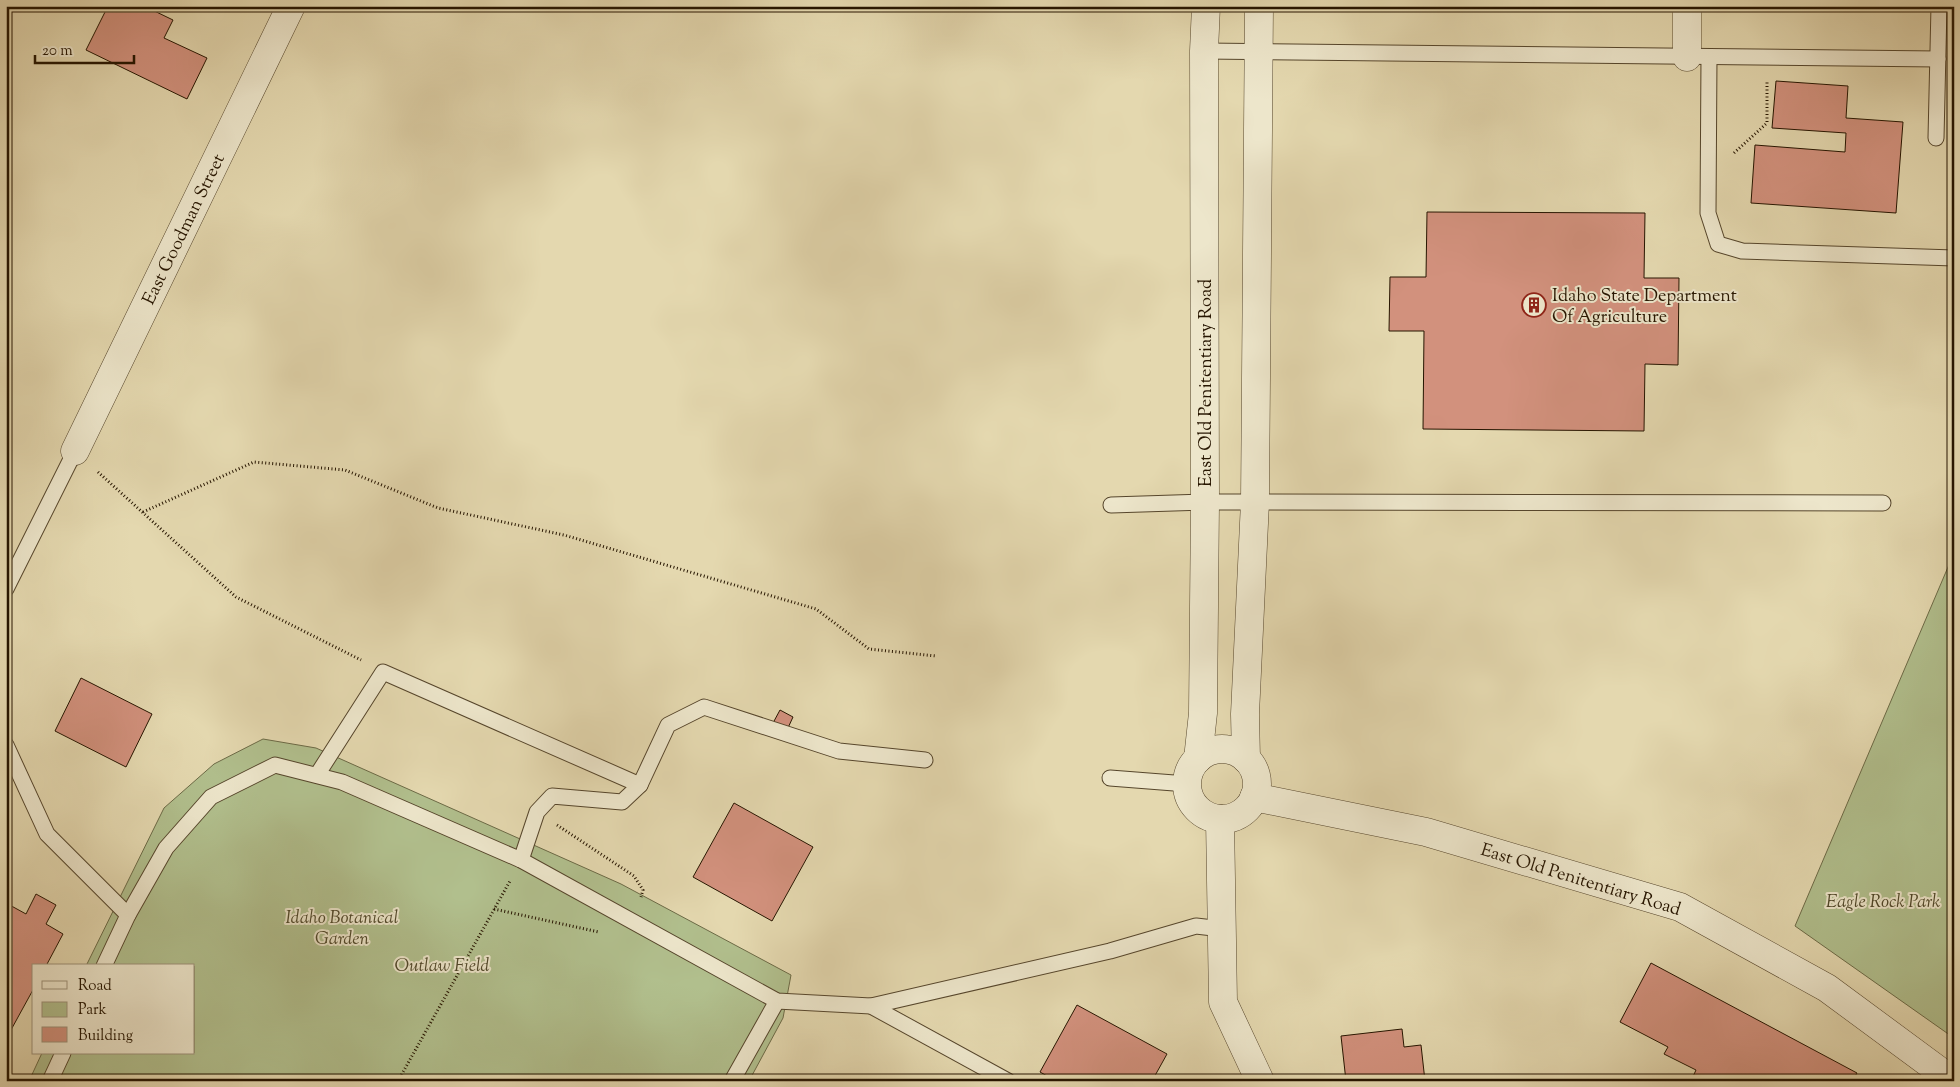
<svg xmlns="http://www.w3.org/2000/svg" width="1960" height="1087" viewBox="0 0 1960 1087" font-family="'Sorts Mill Goudy',serif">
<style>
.green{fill:#b1bf8d;stroke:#6c6a46}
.building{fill:#d2917d;stroke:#261500}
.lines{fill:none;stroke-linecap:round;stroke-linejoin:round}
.service-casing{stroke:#56462c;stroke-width:17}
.minor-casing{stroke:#56462c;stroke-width:29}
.path{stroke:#261500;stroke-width:3;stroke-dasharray:1 2.5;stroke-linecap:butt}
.service{stroke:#ede6cb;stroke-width:15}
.minor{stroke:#ede6cb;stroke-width:28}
.labels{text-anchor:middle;stroke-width:4;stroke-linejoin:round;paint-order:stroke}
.street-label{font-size:18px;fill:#261500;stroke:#ede6cb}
.poi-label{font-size:18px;fill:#261500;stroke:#ede6cb;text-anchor:start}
.park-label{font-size:18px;font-style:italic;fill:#50482a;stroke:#ede6cb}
</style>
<rect width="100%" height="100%" fill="#e4d8af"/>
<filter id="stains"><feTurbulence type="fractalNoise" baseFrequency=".004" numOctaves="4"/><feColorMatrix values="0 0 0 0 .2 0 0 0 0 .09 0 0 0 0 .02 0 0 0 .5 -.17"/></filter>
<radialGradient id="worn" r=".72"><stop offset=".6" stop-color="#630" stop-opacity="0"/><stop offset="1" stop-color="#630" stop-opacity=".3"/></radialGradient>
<g class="green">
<path d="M 1954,553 L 1954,1038 L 1795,926 Z"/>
<path d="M 263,739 L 316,748 L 621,884 L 791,975 L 783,1018 L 749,1081 L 29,1081 L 42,1053 L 194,1053 L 194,966 L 86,966 L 164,808 L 214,764 Z"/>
</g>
<g class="building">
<path d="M 108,6 L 144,6 L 173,20 L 164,38 L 207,58 L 187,99 L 86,50 Z"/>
<path d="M 1785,6 L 1859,6 L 1859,9 L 1785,8 Z"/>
<path d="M 1776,81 L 1848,86 L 1846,118 L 1903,122 L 1896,213 L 1751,203 L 1755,145 L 1845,152 L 1846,133 L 1772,128 Z"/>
<path d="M 1427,212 L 1645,213 L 1644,278 L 1679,278 L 1678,365 L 1645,364 L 1644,431 L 1423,429 L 1424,331 L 1389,331 L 1390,277 L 1426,277 Z"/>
<path d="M 81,678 L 152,714 L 126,767 L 55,731 Z"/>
<path d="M 780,710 L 793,717 L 787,730 L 773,723 Z"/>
<path d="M 734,803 L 813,847 L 772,921 L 693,877 Z"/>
<path d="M 36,894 L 56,905 L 46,924 L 63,934 L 46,966 L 34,966 L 34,988 L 6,1039 L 6,903 L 26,914 Z"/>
<path d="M 1651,963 L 1857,1073 L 1852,1081 L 1691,1081 L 1696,1070 L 1664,1054 L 1668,1047 L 1620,1022 Z"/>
<path d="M 1077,1005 L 1167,1054 L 1152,1081 L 1056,1081 L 1040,1072 Z"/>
<path d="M 1402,1029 L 1404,1047 L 1421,1045 L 1425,1081 L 1346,1081 L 1341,1036 Z"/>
</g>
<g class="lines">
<g class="service-casing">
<g id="service">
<path d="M 1204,51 L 1938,59"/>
<path d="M 1709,57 L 1708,213 L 1718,244 L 1742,251 L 1954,258"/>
<path d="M 1936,138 L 1939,6"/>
<path d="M 1111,505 L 1205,502 L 1883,503"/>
<path d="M 6,589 L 75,451"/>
<path d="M 6,745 L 47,834 L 128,915 L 104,966"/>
<path d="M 317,775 L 383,672 L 640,785"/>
<path d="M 1110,778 L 1187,784"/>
<path d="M 521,860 L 537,812 L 552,796 L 622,802 L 640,785 L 668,725 L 704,707 L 839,751 L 925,760"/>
<path d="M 128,915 L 166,848 L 211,797 L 275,765 L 342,782 L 521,860 L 777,1001 L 871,1006 L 1110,951 L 1196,926 L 1222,929"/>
<path d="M 871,1006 L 1008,1081"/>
<path d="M 50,1081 L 63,1053"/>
<path d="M 732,1081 L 777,1001"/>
</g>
</g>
<g class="minor-casing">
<g id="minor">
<path d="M 1687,57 L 1687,6"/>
<path d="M 75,451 L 291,6"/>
<circle cx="1222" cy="784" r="35"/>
<path d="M 1198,759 L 1203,713 L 1205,502 L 1204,51 L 1206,6"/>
<path d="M 1246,759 L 1245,714 L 1255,502 L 1259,6"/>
<path d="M 1254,797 L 1426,832 L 1680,907 L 1827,988 L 1953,1081"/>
<path d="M 1220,819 L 1223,1002 L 1260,1081"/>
</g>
</g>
<g class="path">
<path d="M 1734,153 L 1767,123 L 1767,82"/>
<path d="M 98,472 L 236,597 L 361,660"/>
<path d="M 143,512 L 254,462 L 345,470 L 438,508 L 564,535 L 816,609 L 869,649 L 936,656"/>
<path d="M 557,825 L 634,876 L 643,890 L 641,897"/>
<path d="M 494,909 L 599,932"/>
<path d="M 398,1081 L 510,881"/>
</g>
<use href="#service" class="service"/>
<use href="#minor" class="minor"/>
</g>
<defs>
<g id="building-ring" transform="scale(1.25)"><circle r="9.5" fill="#ede6cb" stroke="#8f2418" stroke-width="1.5"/><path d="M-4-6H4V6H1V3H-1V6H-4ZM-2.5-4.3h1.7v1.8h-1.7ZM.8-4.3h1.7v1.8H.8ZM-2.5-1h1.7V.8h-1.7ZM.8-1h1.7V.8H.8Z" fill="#8f2418"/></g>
</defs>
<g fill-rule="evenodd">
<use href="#building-ring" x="1534" y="305"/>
</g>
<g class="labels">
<g class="street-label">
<text transform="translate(183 229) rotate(-64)" y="6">East Goodman Street</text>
<text transform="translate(1205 383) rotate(-90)" y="6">East Old Penitentiary Road</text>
<text transform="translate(1581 879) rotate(17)" y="6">East Old Penitentiary Road</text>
</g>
<g class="poi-label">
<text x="1552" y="301">Idaho State Department<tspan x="1552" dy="21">Of Agriculture</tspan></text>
</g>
<g class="park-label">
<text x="1883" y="907">Eagle Rock Park</text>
<text x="342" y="923">Idaho Botanical<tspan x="342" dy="21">Garden</tspan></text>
<text x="442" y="971">Outlaw Field</text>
</g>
</g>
<rect width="1960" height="1087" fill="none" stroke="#e4d8af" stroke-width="25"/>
<rect x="8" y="8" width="1945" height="1072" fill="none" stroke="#261500" stroke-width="2.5"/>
<rect x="12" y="12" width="1935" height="1062" fill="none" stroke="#261500"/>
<rect x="32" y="964" width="162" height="90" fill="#ede6cb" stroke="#9d927a"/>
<rect x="42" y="981" width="25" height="8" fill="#ede6cb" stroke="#9d927a"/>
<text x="78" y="990" font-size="15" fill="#261500">Road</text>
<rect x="42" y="1002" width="25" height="15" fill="#b1bf8d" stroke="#9d927a"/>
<text x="78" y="1014" font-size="15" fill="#261500">Park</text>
<rect x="42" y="1027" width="25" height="15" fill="#d2917d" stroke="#9d927a"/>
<text x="78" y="1040" font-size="15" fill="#261500">Building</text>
<path d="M35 55v8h99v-8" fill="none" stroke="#261500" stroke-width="2.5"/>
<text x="42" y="55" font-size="15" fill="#261500" stroke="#ede6cb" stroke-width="4" paint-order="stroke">20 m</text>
<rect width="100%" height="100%" filter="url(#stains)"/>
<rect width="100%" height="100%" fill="url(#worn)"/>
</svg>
